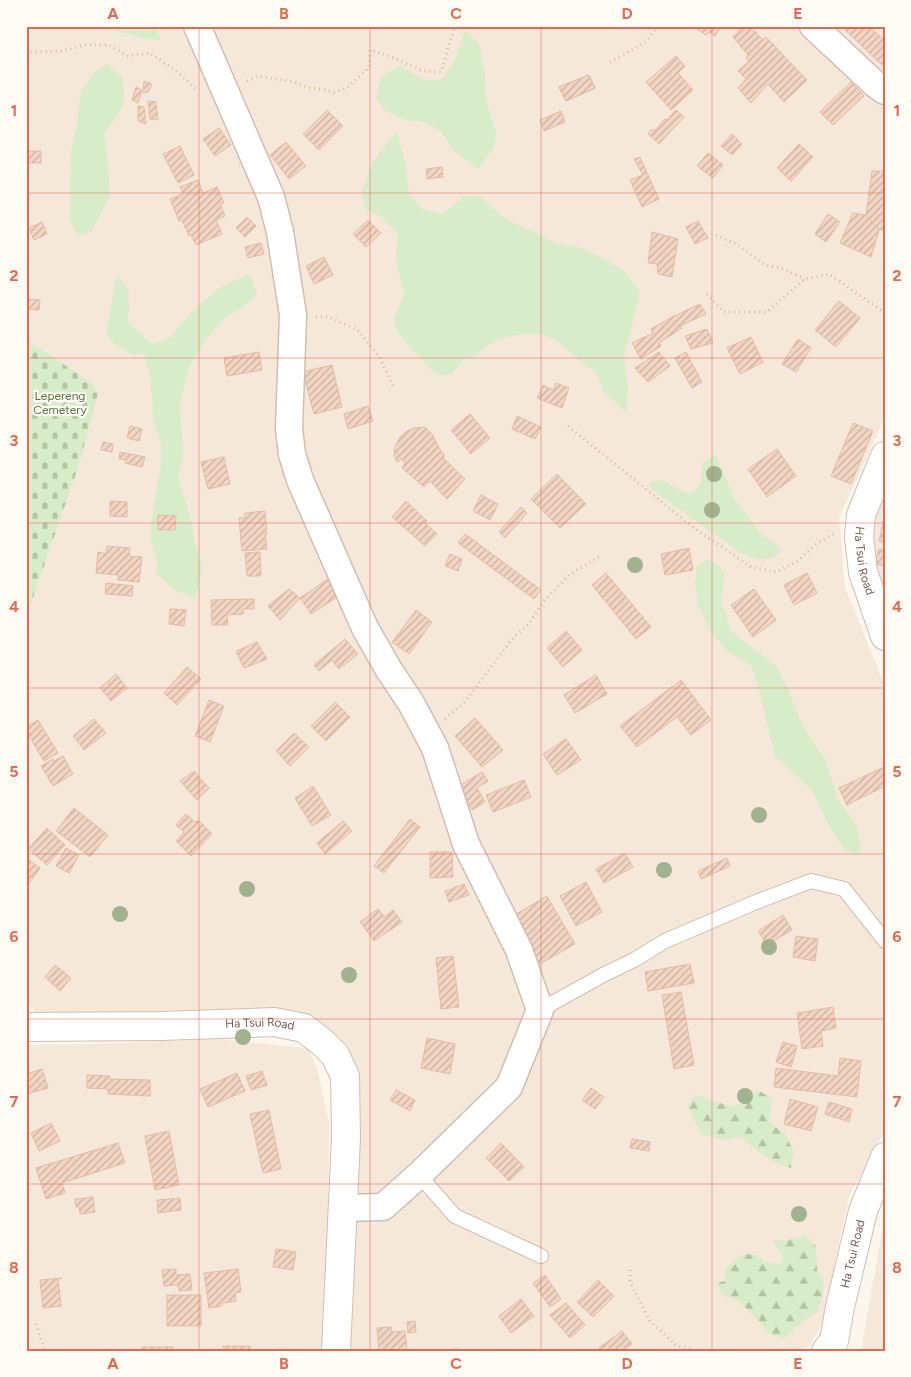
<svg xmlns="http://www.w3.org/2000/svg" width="911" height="1377" viewBox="0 0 911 1377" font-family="Figtree,sans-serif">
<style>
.residential{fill:#f5e8da}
.green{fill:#d8ecc9}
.forest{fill:url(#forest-firs)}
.cemetery{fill:url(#cemetery-stones)}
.building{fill:url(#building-hatch);stroke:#e6bba3}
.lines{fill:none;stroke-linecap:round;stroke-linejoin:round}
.service-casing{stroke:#d1beb0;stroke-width:16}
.minor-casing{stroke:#d1beb0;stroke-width:29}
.tertiary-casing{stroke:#d1beb0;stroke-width:30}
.path{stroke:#d9b8a5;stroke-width:3;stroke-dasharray:1 4;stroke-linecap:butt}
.service{stroke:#fff;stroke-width:14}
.minor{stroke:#fff;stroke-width:26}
.tertiary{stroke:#fff;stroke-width:28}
.tree{fill:#a0b28e}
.grid{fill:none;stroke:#dc6d51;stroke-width:1;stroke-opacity:0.55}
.labels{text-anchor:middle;stroke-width:4.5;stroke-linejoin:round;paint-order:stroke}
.park-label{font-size:12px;fill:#537a41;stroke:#fffaf3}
.street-label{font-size:12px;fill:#7a5c4d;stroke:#fffaf3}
.neatline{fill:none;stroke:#dc6d51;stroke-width:2}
.grid-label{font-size:16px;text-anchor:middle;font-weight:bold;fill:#dc6d51}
</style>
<defs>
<pattern id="forest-firs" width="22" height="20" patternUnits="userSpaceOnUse" patternTransform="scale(1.25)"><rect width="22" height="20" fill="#d8ecc9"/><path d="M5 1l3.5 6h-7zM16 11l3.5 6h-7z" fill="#b4c2a5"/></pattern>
<pattern id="cemetery-stones" width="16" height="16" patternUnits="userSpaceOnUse" patternTransform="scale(1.25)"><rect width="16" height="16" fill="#d8ecc9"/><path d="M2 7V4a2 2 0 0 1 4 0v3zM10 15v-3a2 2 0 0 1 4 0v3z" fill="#b4c2a5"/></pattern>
<pattern id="building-hatch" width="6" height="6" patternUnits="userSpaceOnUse" patternTransform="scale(1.25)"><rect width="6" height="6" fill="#f3d5c3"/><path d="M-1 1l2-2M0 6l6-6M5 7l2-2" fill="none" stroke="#cab0a1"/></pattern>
</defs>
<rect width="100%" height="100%" fill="#fdf6ec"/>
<g class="residential">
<path d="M 26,26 L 885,26 L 885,401 L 881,426 L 839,518 L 845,587 L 885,687 L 885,1131 L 850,1194 L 836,1256 L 828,1314 L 810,1345 L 801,1351 L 351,1351 L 359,1161 L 355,1068 L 340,1040 L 309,1016 L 38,1016 L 26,1000 L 26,618 L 79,465 L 98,393 L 91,382 L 26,340 Z"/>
<path d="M 885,483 L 885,605 L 870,550 L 880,499 Z"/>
<path d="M 215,1039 L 308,1048 L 317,1068 L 329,1123 L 328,1245 L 322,1351 L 26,1351 L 26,1045 L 91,1044 Z"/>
<path d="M 885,1217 L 885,1351 L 861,1351 L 879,1248 Z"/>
</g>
<g class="green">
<path d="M 86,26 L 156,26 L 161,40 L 146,39 L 129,34 L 110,30 L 87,29 Z"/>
<path d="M 465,31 L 479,43 L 485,76 L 486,101 L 496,132 L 494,148 L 478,169 L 453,150 L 441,131 L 421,121 L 405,120 L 384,110 L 376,99 L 381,77 L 400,66 L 424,80 L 441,80 L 455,61 Z"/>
<path d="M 107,64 L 123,78 L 124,104 L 104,135 L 107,152 L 110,196 L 92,231 L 79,236 L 70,221 L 70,183 L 71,151 L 76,129 L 81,91 L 93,74 Z"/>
<path d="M 397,131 L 406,168 L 409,194 L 422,209 L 443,214 L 464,196 L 481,197 L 504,218 L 559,244 L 579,247 L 596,254 L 624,271 L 640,292 L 624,357 L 628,389 L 626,412 L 604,392 L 596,372 L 573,355 L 559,342 L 541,334 L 520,334 L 493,341 L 478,354 L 462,361 L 451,375 L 437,375 L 407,344 L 394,326 L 395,314 L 405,293 L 396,265 L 397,233 L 382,217 L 366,209 L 361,194 L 369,171 L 379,153 Z"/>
<path d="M 117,274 L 129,291 L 128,322 L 152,344 L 168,339 L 197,306 L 221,287 L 250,274 L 257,294 L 242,308 L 224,318 L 204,342 L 188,370 L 180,402 L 183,454 L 178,479 L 192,523 L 194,540 L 203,568 L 195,598 L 175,590 L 156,573 L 157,560 L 151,542 L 151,525 L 161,462 L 161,444 L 153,420 L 151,377 L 144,355 L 129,353 L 112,342 L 106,332 Z"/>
<path d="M 715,454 L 724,473 L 734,499 L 750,519 L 758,531 L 782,549 L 774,558 L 757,559 L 740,552 L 652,490 L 650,482 L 663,480 L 681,491 L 693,493 L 701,483 L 702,464 Z"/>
<path d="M 707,559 L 718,565 L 725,574 L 721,600 L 731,631 L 776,666 L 788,689 L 799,717 L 809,736 L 825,759 L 832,779 L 837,798 L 855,823 L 861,842 L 859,854 L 846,852 L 830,828 L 811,789 L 775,756 L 758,686 L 751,665 L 727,651 L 709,629 L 698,605 L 695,582 L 697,566 Z"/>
</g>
<g class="forest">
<path d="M 758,1090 L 772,1099 L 769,1122 L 786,1135 L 794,1153 L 791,1168 L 771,1161 L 740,1137 L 723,1140 L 701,1134 L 688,1106 L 694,1095 C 706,1097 723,1106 734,1106 C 743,1105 751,1096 758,1090 Z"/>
<path d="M 806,1236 L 816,1246 L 816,1256 L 817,1270 L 824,1280 L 823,1295 L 817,1312 L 797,1326 L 784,1338 L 769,1334 L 759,1321 L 743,1305 L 733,1298 L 725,1297 L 716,1286 L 720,1282 L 726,1281 L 725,1269 L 736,1259 L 745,1254 L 757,1255 L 765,1262 L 780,1264 L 784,1259 L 773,1240 L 787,1240 Z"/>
</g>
<path class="cemetery" d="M 26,340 L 91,382 L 98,393 L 79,465 L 26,618 Z"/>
<g class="building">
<path d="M 693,26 L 721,26 L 715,36 L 709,32 L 706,35 Z"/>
<path d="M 693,26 L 721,26 L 715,36 L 709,32 L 706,35 Z"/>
<path d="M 743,26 L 750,26 L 763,40 L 766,37 L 807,80 L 784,102 L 768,84 L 751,103 L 738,88 L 746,79 L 738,71 L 749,61 L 746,58 L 748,55 L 733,37 Z"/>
<path d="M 848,26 L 869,26 L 885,41 L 885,68 L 845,30 Z"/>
<path d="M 676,56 L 685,66 L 678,73 L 693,90 L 671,110 L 646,82 Z"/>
<path d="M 589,75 L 595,88 L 566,101 L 559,87 Z"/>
<path d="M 589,75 L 595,88 L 566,101 L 559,87 Z"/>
<path d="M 144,81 L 152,84 L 148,92 L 143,93 Z"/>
<path d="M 851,82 L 864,96 L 833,125 L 820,112 Z"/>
<path d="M 136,87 L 142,90 L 138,103 L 132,100 Z"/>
<path d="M 148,101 L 156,102 L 158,120 L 150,119 Z"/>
<path d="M 138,106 L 144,107 L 146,124 L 138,121 Z"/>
<path d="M 327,110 L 343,126 L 319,150 L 303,134 Z"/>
<path d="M 676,110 L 684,117 L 659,144 L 648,134 L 652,129 L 654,131 L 665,119 L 667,120 Z"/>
<path d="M 561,111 L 565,122 L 544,131 L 540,120 Z"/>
<path d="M 219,128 L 231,145 L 215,156 L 203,139 Z"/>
<path d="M 732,134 L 742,144 L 732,155 L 721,146 Z"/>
<path d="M 286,142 L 306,166 L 289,179 L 270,155 Z"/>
<path d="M 799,144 L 813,157 L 791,181 L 777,168 Z"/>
<path d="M 180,146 L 194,175 L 178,183 L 163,154 Z"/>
<rect x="26" y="151" width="15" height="12"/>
<path d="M 708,153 L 723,165 L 713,178 L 697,166 Z"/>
<path d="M 640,157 L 659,199 L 642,207 L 630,180 L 643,175 L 634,159 Z"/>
<path d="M 442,167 L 443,177 L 427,179 L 426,169 Z"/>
<path d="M 872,171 L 885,171 L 885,230 L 879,230 L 866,215 Z"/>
<path d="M 198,180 L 203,193 L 217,187 L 224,203 L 220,204 L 225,216 L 216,220 L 222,234 L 196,245 L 191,235 L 189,236 L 182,220 L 179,221 L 170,199 L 183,194 L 180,187 Z"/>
<path d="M 853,213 L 866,215 L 879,230 L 871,257 L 840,243 Z"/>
<path d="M 828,214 L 840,222 L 826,242 L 815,234 Z"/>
<path d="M 247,217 L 256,226 L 245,237 L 236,228 Z"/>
<path d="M 368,220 L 381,233 L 366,247 L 353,234 Z"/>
<path d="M 698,221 L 708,238 L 695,244 L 686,227 Z"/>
<path d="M 42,222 L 47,234 L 34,240 L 29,228 Z"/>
<path d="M 652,232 L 678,239 L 672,277 L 658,274 L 657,264 L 648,263 Z"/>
<path d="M 261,243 L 264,254 L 248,258 L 245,247 Z"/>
<path d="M 324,257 L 333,275 L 314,284 L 306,266 Z"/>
<path d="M 26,299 L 40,300 L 39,310 L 26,309 Z"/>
<path d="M 839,301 L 860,318 L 836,347 L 815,330 Z"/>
<path d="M 700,304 L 706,314 L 680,326 L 682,328 L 659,343 L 661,346 L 641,359 L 632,343 L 653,333 L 651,329 L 672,317 Z"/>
<path d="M 707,329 L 713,343 L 691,349 L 685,336 Z"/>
<path d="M 751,337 L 763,362 L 740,374 L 727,348 Z"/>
<path d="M 798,339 L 811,348 L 796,372 L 782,364 Z"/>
<path d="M 259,352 L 262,370 L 227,376 L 224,358 Z"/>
<path d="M 659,352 L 670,366 L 648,382 L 635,368 Z"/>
<path d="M 686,352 L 702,382 L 692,388 L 675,358 Z"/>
<path d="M 332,365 L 342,407 L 314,414 L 303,372 Z"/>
<path d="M 556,383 L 569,388 L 562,408 L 537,398 L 543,385 L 553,390 Z"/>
<path d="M 368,406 L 373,421 L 348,429 L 344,414 Z"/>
<path d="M 470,414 L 490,438 L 471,454 L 451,430 Z"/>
<path d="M 517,416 L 541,427 L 535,439 L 512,429 Z"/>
<path d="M 853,423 L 873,431 L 851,484 L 831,476 Z"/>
<path d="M 130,426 L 142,429 L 139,441 L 127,438 Z"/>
<path d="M 425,427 L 432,434 L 440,450 L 444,454 L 444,459 L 465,479 L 447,499 L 430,481 L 424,487 L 402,468 L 405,463 L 402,459 L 397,462 L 394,455 L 395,447 L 400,437 L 407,431 L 414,428 Z"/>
<path d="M 103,442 L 113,444 L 112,452 L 101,450 Z"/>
<path d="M 777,449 L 796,476 L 767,497 L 748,469 Z"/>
<path d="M 120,452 L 145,457 L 142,467 L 125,463 L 126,460 L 119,459 Z"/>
<path d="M 224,457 L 230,484 L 208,489 L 201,462 Z"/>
<path d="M 557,474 L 586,504 L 560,528 L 531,499 Z"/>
<path d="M 481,495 L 498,504 L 490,520 L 473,511 Z"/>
<path d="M 110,501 L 127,502 L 127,517 L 110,516 Z"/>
<path d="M 406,501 L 427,521 L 425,523 L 437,534 L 425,546 L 392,517 Z"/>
<path d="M 521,507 L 527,513 L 505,538 L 499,532 Z"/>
<path d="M 265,511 L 267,534 L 265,534 L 267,549 L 242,551 L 239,518 L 245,518 L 245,513 Z"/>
<path d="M 885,512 L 885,543 L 879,541 Z"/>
<path d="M 158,515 L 176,516 L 175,530 L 158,530 Z"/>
<path d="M 465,534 L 541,590 L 534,599 L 458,543 Z"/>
<path d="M 107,546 L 130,548 L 129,556 L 142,557 L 139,582 L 118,580 L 118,575 L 96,573 L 98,552 L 106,554 Z"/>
<path d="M 689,548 L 693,570 L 665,575 L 661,554 Z"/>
<path d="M 879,549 L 885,550 L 885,566 L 875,564 Z"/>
<path d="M 260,552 L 261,576 L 247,576 L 245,553 Z"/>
<path d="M 450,554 L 462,559 L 458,571 L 445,566 Z"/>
<path d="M 606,573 L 651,627 L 636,639 L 592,585 Z"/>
<path d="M 807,573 L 817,593 L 794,605 L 784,585 Z"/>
<path d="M 331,577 L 342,594 L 311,614 L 300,598 Z"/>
<path d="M 106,583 L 133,586 L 132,596 L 105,594 Z"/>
<path d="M 289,589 L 300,598 L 280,620 L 268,606 Z"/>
<path d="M 754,589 L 776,620 L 753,637 L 731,605 Z"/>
<path d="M 254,599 L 254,609 L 243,609 L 243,614 L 227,615 L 228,625 L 212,625 L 211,600 Z"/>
<path d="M 170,609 L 186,610 L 184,626 L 169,624 Z"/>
<path d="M 416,610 L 432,622 L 409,654 L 392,642 Z"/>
<path d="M 566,631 L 582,650 L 563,667 L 547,648 Z"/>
<path d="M 345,639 L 358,654 L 339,669 L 332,660 L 319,671 L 314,665 Z"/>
<path d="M 257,642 L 267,659 L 244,668 L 236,651 Z"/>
<path d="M 187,667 L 201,679 L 177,705 L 164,693 Z"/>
<path d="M 116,674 L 127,688 L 111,701 L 100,688 Z"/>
<path d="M 596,675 L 607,694 L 575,713 L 564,695 Z"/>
<path d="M 681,680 L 711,720 L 691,735 L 677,717 L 637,747 L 620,726 Z"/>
<path d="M 209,700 L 224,706 L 210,742 L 195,736 Z"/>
<path d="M 335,702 L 350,717 L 326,741 L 311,726 Z"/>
<path d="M 475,718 L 503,750 L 482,767 L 455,736 Z"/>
<path d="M 94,719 L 106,733 L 84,750 L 73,736 Z"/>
<path d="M 38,720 L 58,753 L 44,761 L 26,731 L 26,727 Z"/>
<path d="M 294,733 L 309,747 L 290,766 L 276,751 Z"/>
<path d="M 566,739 L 581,760 L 557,775 L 543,754 Z"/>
<path d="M 63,756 L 73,774 L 53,786 L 41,766 L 53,759 L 54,761 Z"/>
<path d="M 884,767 L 885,786 L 847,805 L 839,788 Z"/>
<path d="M 194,771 L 209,788 L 197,800 L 180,781 Z"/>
<path d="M 482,772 L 488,781 L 477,788 L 485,802 L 472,810 L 459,786 Z"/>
<path d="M 524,780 L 531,797 L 493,812 L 486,795 Z"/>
<path d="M 313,786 L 331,815 L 312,826 L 295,798 Z"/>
<path d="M 74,808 L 108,835 L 90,857 L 56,831 Z"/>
<path d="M 186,814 L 195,822 L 198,820 L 212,834 L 191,856 L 176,841 L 184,832 L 176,825 Z"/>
<path d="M 410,819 L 420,827 L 384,873 L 374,866 Z"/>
<path d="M 343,821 L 352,831 L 325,854 L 317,843 Z"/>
<path d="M 47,828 L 65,845 L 47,865 L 28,849 Z"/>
<path d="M 66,848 L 79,855 L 69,873 L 56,866 Z"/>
<path d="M 430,852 L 452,852 L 453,877 L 430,878 Z"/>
<path d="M 625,853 L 633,867 L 604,883 L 596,869 Z"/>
<path d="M 26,858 L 40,868 L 26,888 Z"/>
<path d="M 727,858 L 730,866 L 701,879 L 698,871 Z"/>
<path d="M 586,882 L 602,912 L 576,926 L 560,896 Z"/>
<path d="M 464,884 L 469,895 L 449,902 L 445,891 Z"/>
<path d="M 547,896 L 575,944 L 538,965 L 511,917 Z"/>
<path d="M 378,909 L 384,917 L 393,910 L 402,922 L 374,941 L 360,922 Z"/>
<path d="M 783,915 L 792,930 L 767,945 L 758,931 Z"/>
<path d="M 796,936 L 818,939 L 815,961 L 793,957 Z"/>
<path d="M 453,956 L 459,1007 L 441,1009 L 436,958 Z"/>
<path d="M 690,964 L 694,983 L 648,991 L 645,972 Z"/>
<path d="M 55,965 L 71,978 L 60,991 L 45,977 Z"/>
<path d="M 681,992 L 694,1065 L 674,1069 L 662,995 Z"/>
<path d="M 833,1007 L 836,1028 L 821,1031 L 823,1046 L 802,1049 L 797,1013 Z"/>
<path d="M 427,1038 L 455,1044 L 450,1074 L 421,1068 Z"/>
<path d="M 783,1042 L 797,1046 L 791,1067 L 776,1062 Z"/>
<path d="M 840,1058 L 861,1061 L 857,1097 L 774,1087 L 776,1068 L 838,1076 Z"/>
<path d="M 42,1069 L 48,1088 L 26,1094 L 26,1074 Z"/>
<path d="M 262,1071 L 267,1085 L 251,1090 L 246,1076 Z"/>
<path d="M 237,1073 L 245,1091 L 208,1107 L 200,1089 Z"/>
<path d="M 87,1075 L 110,1076 L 110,1079 L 150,1080 L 150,1096 L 108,1094 L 108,1089 L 87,1088 Z"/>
<path d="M 591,1088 L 604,1097 L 595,1109 L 582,1100 Z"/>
<path d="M 396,1090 L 415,1100 L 410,1111 L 390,1100 Z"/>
<path d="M 790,1099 L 818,1107 L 811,1131 L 784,1124 Z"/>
<path d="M 829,1102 L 852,1109 L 849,1122 L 825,1114 Z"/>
<path d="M 269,1110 L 281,1169 L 263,1173 L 250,1114 Z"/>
<path d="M 51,1123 L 60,1141 L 39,1151 L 31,1133 Z"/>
<path d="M 169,1131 L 179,1185 L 155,1190 L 145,1136 Z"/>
<path d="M 632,1139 L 650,1142 L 649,1151 L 630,1148 Z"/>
<path d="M 118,1143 L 125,1163 L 62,1183 L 65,1193 L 46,1199 L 36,1168 Z"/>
<path d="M 501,1143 L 524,1167 L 509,1181 L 486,1158 Z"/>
<path d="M 93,1197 L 95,1212 L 80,1214 L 79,1207 L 76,1207 L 75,1199 Z"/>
<path d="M 180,1198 L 181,1210 L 158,1213 L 157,1200 Z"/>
<path d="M 276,1249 L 296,1252 L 293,1270 L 273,1267 Z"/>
<path d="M 176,1269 L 176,1275 L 190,1274 L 192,1290 L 179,1291 L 178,1285 L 164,1286 L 162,1270 Z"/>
<path d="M 238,1269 L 241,1292 L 235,1293 L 236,1301 L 222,1303 L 222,1306 L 209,1308 L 204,1273 Z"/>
<path d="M 545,1275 L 561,1299 L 550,1307 L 533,1283 Z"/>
<path d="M 62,1278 L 58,1279 L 61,1306 L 43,1308 L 40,1280 Z"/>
<path d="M 598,1280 L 614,1296 L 593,1317 L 577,1302 Z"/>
<rect x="167" y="1295" width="34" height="31"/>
<path d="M 521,1299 L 534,1316 L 511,1333 L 499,1316 Z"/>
<path d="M 566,1303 L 585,1325 L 570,1338 L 550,1315 Z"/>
<path d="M 415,1321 L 416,1332 L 408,1333 L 407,1322 Z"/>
<path d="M 391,1327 L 392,1332 L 405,1331 L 407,1351 L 379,1351 L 377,1328 Z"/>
<path d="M 622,1331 L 632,1344 L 622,1351 L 601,1351 L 599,1348 Z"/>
<rect x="223" y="1346" width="27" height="5"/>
<rect x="142" y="1347" width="31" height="4"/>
</g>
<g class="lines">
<g class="service-casing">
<g id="service">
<path d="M 540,1010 L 603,975 L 634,960 L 665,941 L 756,902 L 811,881 L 844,889 L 885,941"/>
<path d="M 419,1175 L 455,1216 L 541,1256"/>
</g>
</g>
<g class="minor-casing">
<g id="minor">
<path d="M 197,26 L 271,197 L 280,232 L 293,315 L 289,429 L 292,454 L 300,480 L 365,628 L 389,670 L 411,703 L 435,748 L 466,844 L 519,950 L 540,1010 L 509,1087 L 419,1175 L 383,1207 L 343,1208"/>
<path d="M 813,26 L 875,84 L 885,91"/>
</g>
</g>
<g class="tertiary-casing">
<g id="tertiary">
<path id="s1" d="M 885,456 L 861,515 L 859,537 L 863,572 L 885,636"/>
<path id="s2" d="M 26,1027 L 161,1026 L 274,1022 L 304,1028 L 323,1043 L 335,1055 L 345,1076 L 346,1138 L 336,1351"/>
<path id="s3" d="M 826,1351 L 834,1341 L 840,1307 L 863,1211 L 885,1157"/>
</g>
</g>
<g class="path">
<path d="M 26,54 L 33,52 L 62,51 L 84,45 L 109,45 L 128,56 L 150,53 L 175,70 L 197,90"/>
<path d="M 610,62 L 646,42 L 658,26"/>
<path d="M 247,81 L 257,76 L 295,82 L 309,88 L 322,89 L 334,92 L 347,88 L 369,67 L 370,50 L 387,55 L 423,71 L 441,72 L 455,26"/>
<path d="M 716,235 L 736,244 L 765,265 L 781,268 L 805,279"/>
<path d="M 707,294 L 724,312 L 767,312 L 805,279 L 829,274 L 885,313"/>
<path d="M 316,317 L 329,317 L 358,330 L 380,358 L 393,386"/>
<path d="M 568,426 L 694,528 L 751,567 L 776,572 L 798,561 L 815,545 L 835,533"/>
<path d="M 445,719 L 464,703 L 513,638 L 529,624 L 544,601 L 569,575 L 600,556"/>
<path d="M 630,1270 L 630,1282 L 650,1321 L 677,1346 L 699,1351"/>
<path d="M 36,1324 L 45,1351"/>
</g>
<use href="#service" class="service"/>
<use href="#minor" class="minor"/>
<use href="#tertiary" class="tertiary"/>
</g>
<g class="tree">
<circle cx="714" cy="474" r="8"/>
<circle cx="712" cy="510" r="8"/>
<circle cx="635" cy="565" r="8"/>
<circle cx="759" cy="815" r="8"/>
<circle cx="664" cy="870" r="8"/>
<circle cx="247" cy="889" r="8"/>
<circle cx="120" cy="914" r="8"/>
<circle cx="769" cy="947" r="8"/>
<circle cx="349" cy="975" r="8"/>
<circle cx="243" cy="1037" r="8"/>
<circle cx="745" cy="1096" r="8"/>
<circle cx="799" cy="1214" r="8"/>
</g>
<path class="grid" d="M 199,26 L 199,1351M 370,26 L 370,1351M 541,26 L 541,1351M 712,26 L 712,1351M 26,193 L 885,193M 26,358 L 885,358M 26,523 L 885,523M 26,688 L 885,688M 26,854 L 885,854M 26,1019 L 885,1019M 26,1184 L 885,1184"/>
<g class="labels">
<g class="park-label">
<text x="60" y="400">Lepereng<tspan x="60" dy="14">Cemetery</tspan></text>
</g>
<g class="street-label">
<text dy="4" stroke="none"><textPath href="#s1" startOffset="110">Ha Tsui Road</textPath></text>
<text dy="4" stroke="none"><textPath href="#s2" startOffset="234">Ha Tsui Road</textPath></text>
<text dy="4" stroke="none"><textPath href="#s3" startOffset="102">Ha Tsui Road</textPath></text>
</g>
</g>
<rect width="911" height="1377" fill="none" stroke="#fffaf3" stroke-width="55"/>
<rect x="28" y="28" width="856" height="1322" class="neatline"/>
<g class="grid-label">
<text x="113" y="19">A</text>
<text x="284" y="19">B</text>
<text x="456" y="19">C</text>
<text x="627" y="19">D</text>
<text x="798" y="19">E</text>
<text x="14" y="116">1</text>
<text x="897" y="116">1</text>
<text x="14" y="281">2</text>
<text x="897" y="281">2</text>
<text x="14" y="446">3</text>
<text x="897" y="446">3</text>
<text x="14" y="612">4</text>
<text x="897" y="612">4</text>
<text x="14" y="777">5</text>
<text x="897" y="777">5</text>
<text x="14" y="942">6</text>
<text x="897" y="942">6</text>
<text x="14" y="1107">7</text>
<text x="897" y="1107">7</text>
<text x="14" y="1273">8</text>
<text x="897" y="1273">8</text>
<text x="113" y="1369">A</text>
<text x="284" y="1369">B</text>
<text x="456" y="1369">C</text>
<text x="627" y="1369">D</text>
<text x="798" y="1369">E</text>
</g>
</svg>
